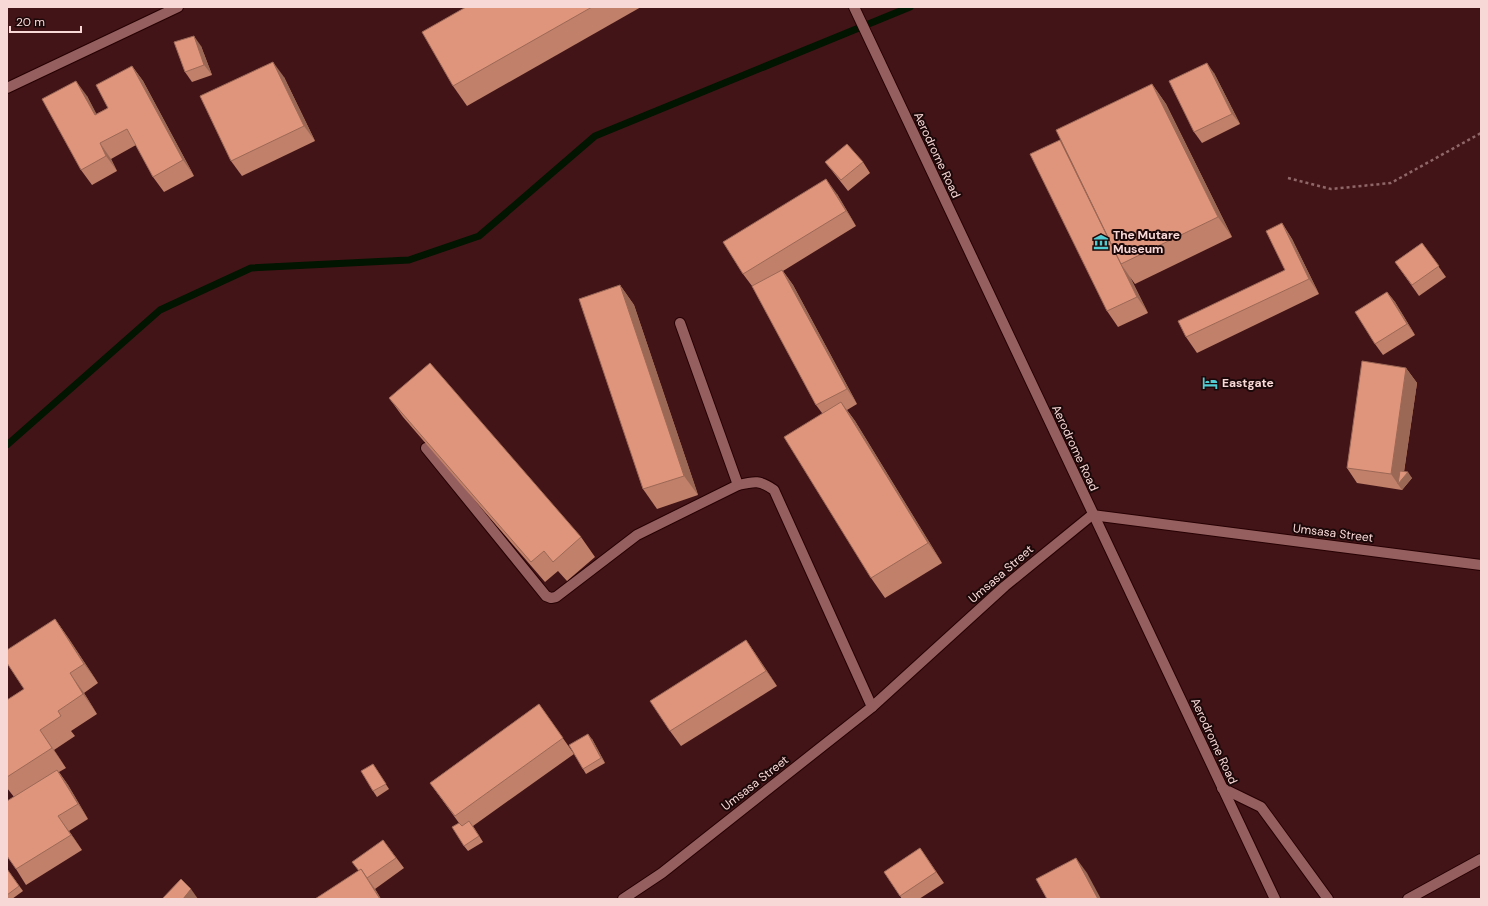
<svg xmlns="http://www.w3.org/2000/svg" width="1488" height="906" viewBox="0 0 1488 906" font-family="'DM Sans',sans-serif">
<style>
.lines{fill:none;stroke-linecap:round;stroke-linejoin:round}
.stream{stroke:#011500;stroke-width:7}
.lane-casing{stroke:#260003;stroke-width:12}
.street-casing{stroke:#260003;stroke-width:12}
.secondary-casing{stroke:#260003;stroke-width:12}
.path{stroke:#8f6768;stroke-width:2.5;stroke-dasharray:3 3;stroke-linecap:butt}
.lane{stroke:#965f5f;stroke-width:10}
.street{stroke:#965f5f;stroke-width:10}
.secondary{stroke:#965f5f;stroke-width:10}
.wall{fill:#c0806a}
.shaded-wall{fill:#9c6856}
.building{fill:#df957b;stroke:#9c6856}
.labels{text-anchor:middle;stroke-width:4;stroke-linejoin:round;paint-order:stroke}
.street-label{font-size:12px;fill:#f8d8d7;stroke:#1c0808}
.poi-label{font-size:12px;font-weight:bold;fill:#f8d8d7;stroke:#1c0808;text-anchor:start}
</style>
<rect width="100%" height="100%" fill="#421417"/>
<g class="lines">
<path class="stream" d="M 7,445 L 160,310 L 251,268 L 409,260 L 479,236 L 595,136 L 910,7"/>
<g class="lane-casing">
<g id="lane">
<path d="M 680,323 L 738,485"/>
<path d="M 426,448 L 546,596 L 551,598 L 556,597 L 637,535 L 738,485 C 755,481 760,480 774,490 L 872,707"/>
<path d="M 1222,788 L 1261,807 L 1328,899"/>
<path d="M 1408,899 L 1481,859"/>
</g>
</g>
<g class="street-casing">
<g id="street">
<path d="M 7,88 L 178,7"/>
<path d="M 623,899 L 662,873 L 872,707 L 1005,586 L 1092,515 L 1481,565"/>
</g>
</g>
<g class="secondary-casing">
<path id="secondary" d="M 854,7 L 1275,899"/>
</g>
<path class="path" d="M 1288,178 L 1331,189 L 1391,183 L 1481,133"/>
<use href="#lane" class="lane"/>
<use href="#street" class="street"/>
<use href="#secondary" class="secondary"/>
</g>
<g class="wall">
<path d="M 466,7 L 641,7 L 467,106 L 453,86 Z"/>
<path d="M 201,46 L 212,75 L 192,82 L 185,72 Z"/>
<path d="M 132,66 L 143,81 L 194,176 L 164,192 L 153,177 L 136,145 L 111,159 L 117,171 L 92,185 L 81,170 L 87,96 L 96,114 L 108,108 Z"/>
<path d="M 1214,73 L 1240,124 L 1202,143 L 1194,132 Z"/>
<path d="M 284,77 L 315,141 L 242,176 L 231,161 Z"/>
<path d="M 1152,84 L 1166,104 L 1232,237 L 1135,284 L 1130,277 L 1148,313 L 1118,327 L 1107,311 Z"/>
<path d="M 825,162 L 863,162 L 870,173 L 848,191 L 833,172 Z"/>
<path d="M 837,194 L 856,226 L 783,271 L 793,285 L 857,404 L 847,410 L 855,421 L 942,563 L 885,598 L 871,578 L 822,413 L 816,405 L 752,286 L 743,274 Z"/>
<path d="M 1282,223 L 1292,239 L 1319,294 L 1197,353 L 1186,337 L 1285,270 Z"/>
<path d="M 1422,243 L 1446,277 L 1419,296 L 1395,262 Z"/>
<path d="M 620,285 L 634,305 L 698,495 L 657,509 L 643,489 Z"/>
<path d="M 1387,292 L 1395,302 L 1415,335 L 1383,355 L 1375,344 Z"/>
<path d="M 1406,368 L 1417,383 L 1404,472 L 1412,478 L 1402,490 L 1357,483 L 1347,468 Z"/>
<path d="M 389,398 L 581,537 L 595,557 L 567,581 L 558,571 L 545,582 L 403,417 Z"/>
<path d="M 55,619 L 69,639 L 98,683 L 84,693 L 97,714 L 71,731 L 75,736 L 54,750 L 66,768 L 59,772 L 68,785 L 88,819 L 69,831 L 82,850 L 26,885 L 16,869 L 14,797 L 7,788 L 7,700 L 24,689 Z"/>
<path d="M 746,640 L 777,686 L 681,746 L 670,731 Z"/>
<path d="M 539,704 L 574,754 L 473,826 L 483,842 L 468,851 L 464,846 L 459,823 L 430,783 Z"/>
<path d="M 592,739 L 605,763 L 586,774 L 583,769 Z"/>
<path d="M 373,764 L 389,789 L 377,797 L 373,791 Z"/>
<path d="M 383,840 L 404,868 L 375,889 L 381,899 L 315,899 L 359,871 Z"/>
<path d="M 920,848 L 944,883 L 919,899 L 902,899 L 884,872 Z"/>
<path d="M 7,869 L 23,891 L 12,899 L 7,899 Z"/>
</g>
<g class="shaded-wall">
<path d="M 194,36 L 201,46 L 212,75 L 204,65 Z"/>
<path d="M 273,62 L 284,77 L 315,141 L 304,126 Z"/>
<path d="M 1207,63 L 1214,73 L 1240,124 L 1232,114 Z"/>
<path d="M 132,66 L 143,81 L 194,176 L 183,160 Z"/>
<path d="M 76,81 L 87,96 L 105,130 L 95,115 Z"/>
<path d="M 1152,84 L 1166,104 L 1232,237 L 1218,217 Z"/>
<path d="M 1060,140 L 1121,264 L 1130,277 L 1148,313 L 1137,297 Z"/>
<path d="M 100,143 L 111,159 L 117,171 L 106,156 Z"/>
<path d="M 826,179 L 837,194 L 856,226 L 846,211 Z"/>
<path d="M 1282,223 L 1292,239 L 1319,294 L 1309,279 Z"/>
<path d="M 782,270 L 793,285 L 857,404 L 847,389 Z"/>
<path d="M 620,285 L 634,305 L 698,495 L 684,476 Z"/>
<path d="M 1387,292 L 1395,302 L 1415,335 L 1407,324 Z"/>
<path d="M 1406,368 L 1417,383 L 1403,478 L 1408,472 L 1412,478 L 1402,490 L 1391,474 Z"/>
<path d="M 841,402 L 855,421 L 942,563 L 928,543 Z"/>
<path d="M 55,619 L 69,639 L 98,683 L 84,664 Z"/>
<path d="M 746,640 L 757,656 L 777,686 L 766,671 Z"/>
<path d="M 70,673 L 84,693 L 97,714 L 83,694 Z"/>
<path d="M 40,730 L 54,750 L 66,768 L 52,748 Z"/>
<path d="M 588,734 L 592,739 L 605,763 L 601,758 Z"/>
<path d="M 57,770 L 68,785 L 88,819 L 78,804 Z"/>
<path d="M 58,816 L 69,831 L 82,850 L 71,835 Z"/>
<path d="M 1076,858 L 1087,873 L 1101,899 L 1098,899 Z"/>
<path d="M 361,869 L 375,889 L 381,899 L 380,899 Z"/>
<path d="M 191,889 L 198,899 L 183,899 Z"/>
</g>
<g class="building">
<path d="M 466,7 L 592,7 L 453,86 L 422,32 Z"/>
<path d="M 194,36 L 204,65 L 185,72 L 174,42 Z"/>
<path d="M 273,62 L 304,126 L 231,161 L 200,96 Z"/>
<path d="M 1207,63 L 1232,114 L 1194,132 L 1169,81 Z"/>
<path d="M 132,66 L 183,160 L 153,177 L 127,129 L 100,143 L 106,156 L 81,170 L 42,99 L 76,81 L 95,115 L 108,108 L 96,85 Z"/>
<path d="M 1152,84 L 1218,217 L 1121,264 L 1056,130 Z"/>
<path d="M 1060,140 L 1137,297 L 1107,311 L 1030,154 Z"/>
<path d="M 847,144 L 863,162 L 841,180 L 825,162 Z"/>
<path d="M 826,179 L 846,211 L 743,274 L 723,242 Z"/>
<path d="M 1282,223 L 1309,279 L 1186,337 L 1178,321 L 1285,270 L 1266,231 Z"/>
<path d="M 1422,243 L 1439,266 L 1412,285 L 1395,262 Z"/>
<path d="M 782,270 L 847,389 L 816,405 L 752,286 Z"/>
<path d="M 620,285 L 684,476 L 643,489 L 579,299 Z"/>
<path d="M 1387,292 L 1407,324 L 1375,344 L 1355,312 Z"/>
<path d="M 1362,361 L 1406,368 L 1391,474 L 1347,468 Z"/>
<path d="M 430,363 L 581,537 L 553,562 L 544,551 L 531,562 L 389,398 Z"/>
<path d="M 841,402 L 928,543 L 871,578 L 784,437 Z"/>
<path d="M 1400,471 L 1408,472 L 1398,484 Z"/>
<path d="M 55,619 L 84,664 L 70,673 L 83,694 L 58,711 L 61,716 L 40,730 L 52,748 L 7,777 L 7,700 L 24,689 L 7,663 L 7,650 Z"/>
<path d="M 746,640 L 766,671 L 670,731 L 650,701 Z"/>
<path d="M 539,704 L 563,738 L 455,816 L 430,783 Z"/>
<path d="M 588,734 L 601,758 L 583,769 L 569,745 Z"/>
<path d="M 373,764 L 386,784 L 373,791 L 361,771 Z"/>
<path d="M 57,770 L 78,804 L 58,816 L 71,835 L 16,869 L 7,856 L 7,801 Z"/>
<path d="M 469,821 L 479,836 L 464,846 L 452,827 L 459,823 L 462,826 Z"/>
<path d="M 383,840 L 396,858 L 367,878 L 361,869 L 359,871 L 352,862 Z"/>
<path d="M 920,848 L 936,872 L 900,896 L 884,872 Z"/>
<path d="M 1076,858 L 1098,899 L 1047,899 L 1036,879 Z"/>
<path d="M 7,869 L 19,886 L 7,895 Z"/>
<path d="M 361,869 L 380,899 L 315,899 Z"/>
<path d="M 181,879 L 191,889 L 183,899 L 162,899 Z"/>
</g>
<defs>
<g id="museum-bare" transform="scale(1.2)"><path d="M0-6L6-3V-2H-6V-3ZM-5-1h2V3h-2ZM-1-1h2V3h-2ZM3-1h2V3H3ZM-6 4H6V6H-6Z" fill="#51ccd3" stroke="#1c0808" stroke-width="2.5" paint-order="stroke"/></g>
<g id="hotel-bare" transform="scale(1.2)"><path d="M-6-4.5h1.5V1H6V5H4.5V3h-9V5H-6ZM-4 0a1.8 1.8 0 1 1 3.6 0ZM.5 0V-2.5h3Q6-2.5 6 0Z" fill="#51ccd3" stroke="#1c0808" stroke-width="2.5" paint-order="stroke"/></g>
</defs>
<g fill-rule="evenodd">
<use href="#museum-bare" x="1101" y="242"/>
<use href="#hotel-bare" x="1210" y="383"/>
</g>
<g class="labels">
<g class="street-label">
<text transform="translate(937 155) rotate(65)" y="4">Aerodrome Road</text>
<text transform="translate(1075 448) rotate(65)" y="4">Aerodrome Road</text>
<text transform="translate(1333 533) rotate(7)" y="4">Umsasa Street</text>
<text transform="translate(1001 574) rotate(-41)" y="4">Umsasa Street</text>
<text transform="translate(1214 741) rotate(65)" y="4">Aerodrome Road</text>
<text transform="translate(755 783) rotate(-38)" y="4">Umsasa Street</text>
</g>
<g class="poi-label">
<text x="1113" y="239">The Mutare<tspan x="1113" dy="14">Museum</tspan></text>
<text x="1222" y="387">Eastgate</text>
</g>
</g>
<rect width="1488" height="906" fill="none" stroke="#f8d8d7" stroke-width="16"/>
<path d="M10 26v6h71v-6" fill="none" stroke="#f8d8d7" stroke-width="2"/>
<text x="16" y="26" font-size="12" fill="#f8d8d7" stroke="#1c0808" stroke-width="3" paint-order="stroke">20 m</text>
</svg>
